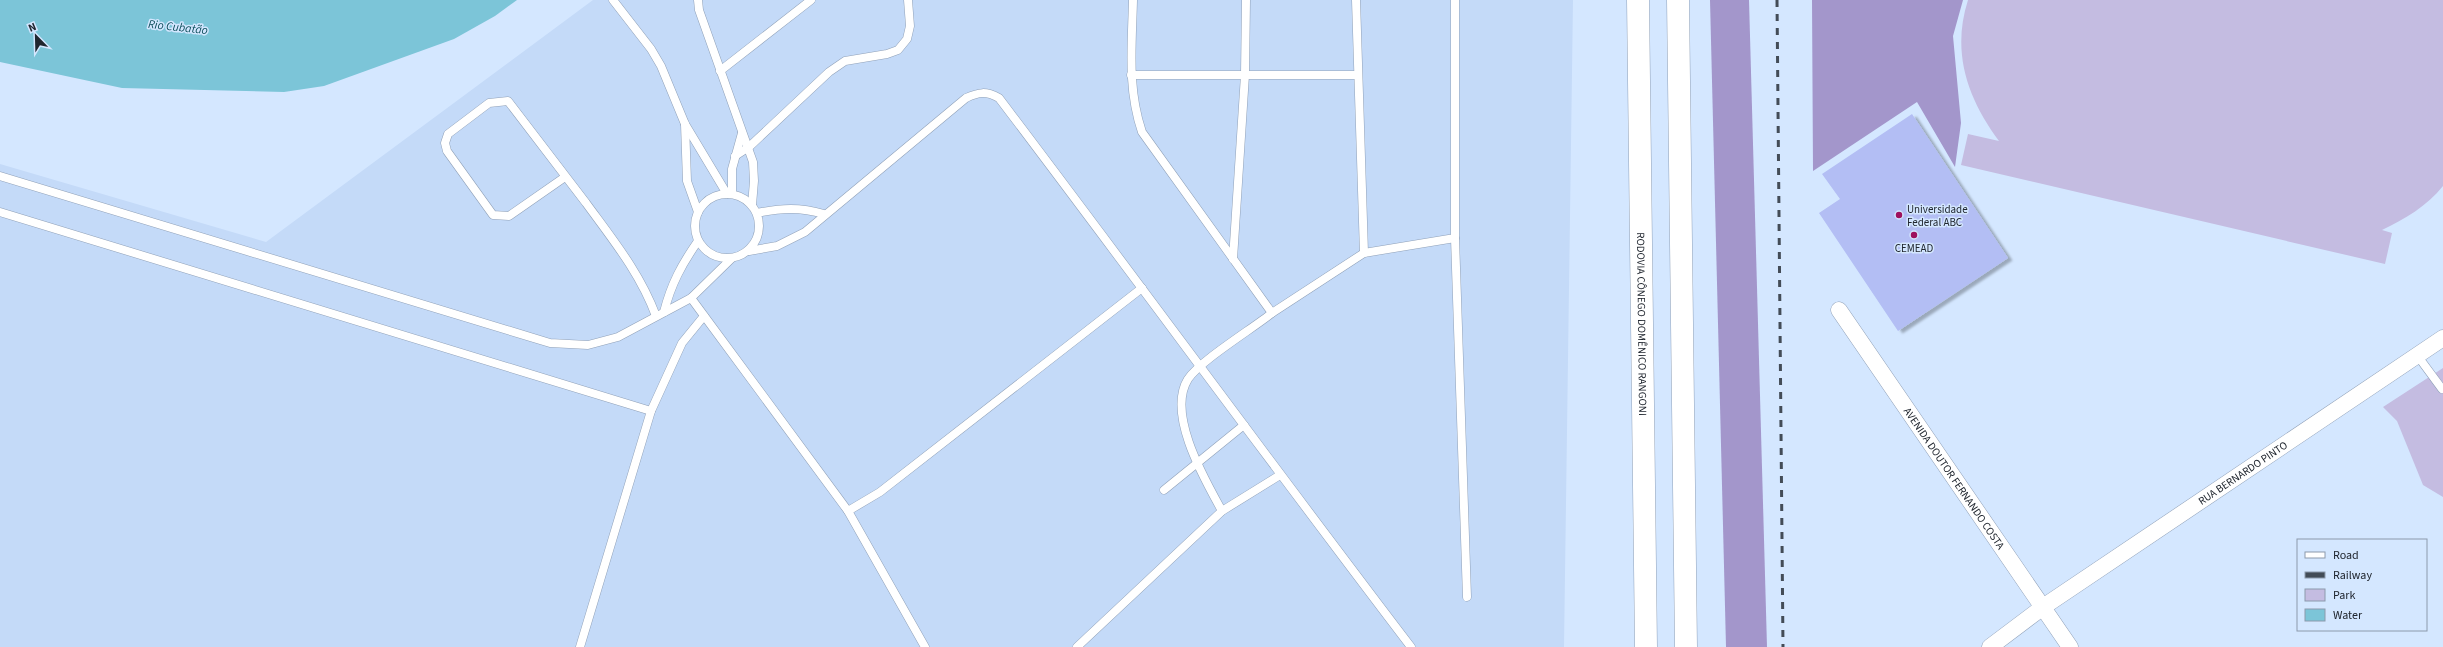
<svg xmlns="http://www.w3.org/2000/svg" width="2443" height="647" viewBox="0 0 2443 647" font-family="'Source Sans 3',sans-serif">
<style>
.built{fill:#c4daf8}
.green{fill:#c4bce1}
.forest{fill:#a396cb}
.water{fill:#7cc5d8}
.building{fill:#b3bef4;filter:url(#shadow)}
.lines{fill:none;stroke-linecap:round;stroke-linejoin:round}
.lane-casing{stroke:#90a1b8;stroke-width:9}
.street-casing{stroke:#90a1b8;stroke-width:17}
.highway-casing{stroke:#90a1b8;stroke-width:23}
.lane{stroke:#fff;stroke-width:8}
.street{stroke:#fff;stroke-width:16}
.highway{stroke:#fff;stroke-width:22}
.rail{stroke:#434c57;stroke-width:3;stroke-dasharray:7 7;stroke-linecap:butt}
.poi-dot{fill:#9e115e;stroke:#d4e7ff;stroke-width:1.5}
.labels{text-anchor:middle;stroke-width:3;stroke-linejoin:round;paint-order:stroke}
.poi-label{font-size:11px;fill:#20262f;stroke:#d4e7ff;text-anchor:start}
.street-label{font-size:11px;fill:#20262f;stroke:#d4e7ff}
.water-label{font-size:12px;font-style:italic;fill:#0e4f5c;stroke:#d4e7ff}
</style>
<defs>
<filter id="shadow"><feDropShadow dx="4.5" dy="2.5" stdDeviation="1" flood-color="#0004"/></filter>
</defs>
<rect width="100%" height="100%" fill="#d4e7ff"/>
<path class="built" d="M 593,0 L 1573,0 L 1564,647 L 0,647 L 0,164 L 266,242 Z"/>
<g class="green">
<path d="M 1968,0 L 2443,0 L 2443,186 C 2427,206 2405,219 2382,230 L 2392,233 L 2385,264 L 1961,165 L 1968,134 L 1999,141 C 1968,99 1951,53 1968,0 Z"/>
<path d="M 2443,368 L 2443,497 L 2423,485 L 2397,421 L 2383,407 Z"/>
</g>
<g class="forest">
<path d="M 1710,0 L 1749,0 L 1767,647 L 1726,647 Z"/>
<path d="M 1812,0 L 1963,0 L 1953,36 L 1961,123 L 1955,167 L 1917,102 L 1813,171 Z"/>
</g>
<path class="water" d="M 0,0 L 517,0 L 495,16 L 454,39 L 324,86 L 284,92 L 122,88 L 0,62 Z"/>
<path class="building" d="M 1912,114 L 2008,258 L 1898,331 L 1819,213 L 1840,199 L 1822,174 Z"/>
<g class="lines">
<g class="lane-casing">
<g id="lane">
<path d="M 613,0 L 651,49 L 661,66 L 685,124 L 727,194"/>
<path d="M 698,0 L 699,10 L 753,162 L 754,181 L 752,205"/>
<path d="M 1133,0 C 1132,45 1127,88 1142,132 L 1272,313 C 1252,329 1201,360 1188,379 C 1166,414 1205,480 1222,511"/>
<path d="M 1356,0 L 1364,253"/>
<path d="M 720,71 L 811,0"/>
<path d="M 1131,75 L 1357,75"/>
<path d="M 685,124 L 687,181 L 698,212"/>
<path d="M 735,156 L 749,147 L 829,72 L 845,61 L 887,54 L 898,50 L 907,39 L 910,26 L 908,0"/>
<path d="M 0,176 L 550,343 L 588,345 L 618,337 L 691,298 L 731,259"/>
<path d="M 565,177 L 509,216 L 493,215 L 447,151 L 445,143 L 448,134 L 489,103 L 508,101 C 534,135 560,169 586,203 C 613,240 640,273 656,316"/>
<circle cx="727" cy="226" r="32"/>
<path d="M 732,194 L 732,169 L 742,133"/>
<path d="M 0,212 L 651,411"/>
<path d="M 757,213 C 781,208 800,207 824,214"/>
<path d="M 1455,238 L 1467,597"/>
<path d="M 749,251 L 777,246 L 805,232 L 966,98 C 979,92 986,91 999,98 C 1137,280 1272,465 1411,647"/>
<path d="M 1233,259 L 1245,75 L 1246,0"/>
<path d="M 691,298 L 848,511 L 880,492 L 1142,288"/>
<path d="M 664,312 C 671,284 682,264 698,241"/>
<path d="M 1272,313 L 1364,253 L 1455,238 L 1455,0"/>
<path d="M 2417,355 L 2442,389"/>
<path d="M 1164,490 L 1244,425"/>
<path d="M 848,511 L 925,647"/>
<path d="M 580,647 L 651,411 L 682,343 L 704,316"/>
<path d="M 1077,647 L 1222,511 L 1280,475"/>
</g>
</g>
<g class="street-casing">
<g id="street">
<path id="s1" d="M 1839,310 L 2070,647"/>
<path id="s2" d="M 1990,647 L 2043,607 L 2443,338"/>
</g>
</g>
<g class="highway-casing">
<g id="highway">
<path id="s3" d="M 1638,0 L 1646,647"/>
<path d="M 1678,0 L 1686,647"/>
</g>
</g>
<use href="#lane" class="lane"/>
<use href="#street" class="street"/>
<use href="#highway" class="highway"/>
<path class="rail" d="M 1777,0 L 1783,647"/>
</g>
<g class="poi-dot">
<circle cx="1899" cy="215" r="4"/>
<circle cx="1914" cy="235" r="4"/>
</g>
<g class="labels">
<g class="poi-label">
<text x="1907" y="213">Universidade<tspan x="1907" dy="13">Federal ABC</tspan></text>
<text x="1914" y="252" text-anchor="middle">CEMEAD</text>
</g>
<g class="street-label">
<text dy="4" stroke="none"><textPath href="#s3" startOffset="324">RODOVIA CÔNEGO DOMÊNICO RANGONI</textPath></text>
<text dy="4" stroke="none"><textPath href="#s2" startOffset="307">RUA BERNARDO PINTO</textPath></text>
<text dy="4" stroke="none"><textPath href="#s1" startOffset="204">AVENIDA DOUTOR FERNANDO COSTA</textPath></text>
</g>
<g class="water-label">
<text transform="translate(178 27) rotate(6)" y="4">Rio Cubatão</text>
</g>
</g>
<rect x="2297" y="539" width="130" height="92" fill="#d4e7ff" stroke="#8c9aac"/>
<rect x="2305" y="552" width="20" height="6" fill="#ffffff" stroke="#8c9aac"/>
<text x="2333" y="559" font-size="12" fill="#20262f">Road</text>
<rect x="2305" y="572" width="20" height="6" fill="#434c57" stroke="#8c9aac"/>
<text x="2333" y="579" font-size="12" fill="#20262f">Railway</text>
<rect x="2305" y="589" width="20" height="12" fill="#c4bce1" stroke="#8c9aac"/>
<text x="2333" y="599" font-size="12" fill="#20262f">Park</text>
<rect x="2305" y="609" width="20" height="12" fill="#7cc5d8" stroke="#8c9aac"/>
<text x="2333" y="619" font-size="12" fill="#20262f">Water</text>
<g transform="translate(36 36) rotate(337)" stroke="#d4e7ff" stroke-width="3" paint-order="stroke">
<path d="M0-3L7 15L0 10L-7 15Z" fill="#20262f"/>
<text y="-6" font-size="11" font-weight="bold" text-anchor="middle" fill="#20262f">N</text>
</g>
</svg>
